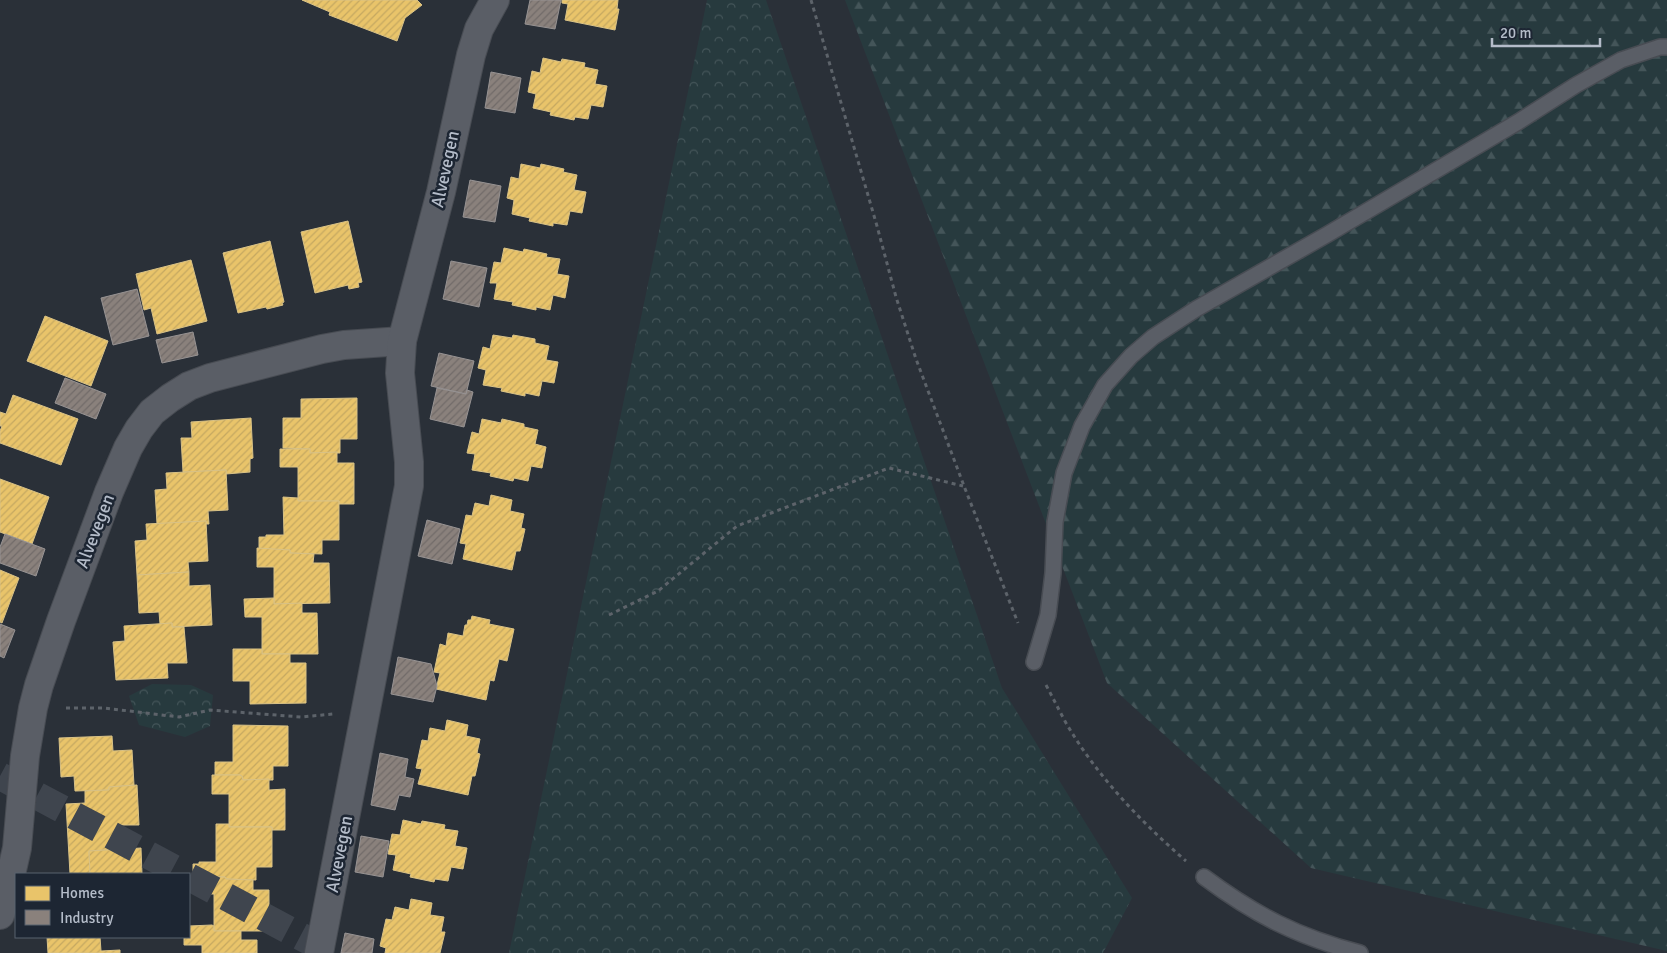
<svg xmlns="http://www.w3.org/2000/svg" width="1667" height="953" viewBox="0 0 1667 953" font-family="Signika,sans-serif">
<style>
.forest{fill:url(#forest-firs)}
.park{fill:url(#park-crowns)}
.homes{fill:url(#homes-hatch);stroke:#d9c286}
.industry{fill:url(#industry-hatch);stroke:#979393}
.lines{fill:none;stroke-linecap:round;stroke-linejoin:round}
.primary-tunnel{stroke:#3f454e;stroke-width:28;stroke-dasharray:28 14;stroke-linecap:butt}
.lane-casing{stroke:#484c53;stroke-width:18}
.street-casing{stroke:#484c53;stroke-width:30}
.path{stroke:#5d636a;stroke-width:3;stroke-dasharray:4 4;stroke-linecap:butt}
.lane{stroke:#5a5e66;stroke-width:15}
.street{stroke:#5a5e66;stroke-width:28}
.labels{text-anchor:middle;stroke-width:5;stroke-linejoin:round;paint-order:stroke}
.street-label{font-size:18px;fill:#b4bcc9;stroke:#1d2633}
</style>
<defs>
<pattern id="forest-firs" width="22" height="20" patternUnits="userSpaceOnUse" patternTransform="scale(1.25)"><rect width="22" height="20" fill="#273a3e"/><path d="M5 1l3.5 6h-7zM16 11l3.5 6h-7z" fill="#445559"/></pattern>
<pattern id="park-crowns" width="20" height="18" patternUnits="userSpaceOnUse" patternTransform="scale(1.25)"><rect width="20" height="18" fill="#273a3e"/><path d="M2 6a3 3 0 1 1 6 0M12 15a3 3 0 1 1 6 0" fill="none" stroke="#445559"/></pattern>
<pattern id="homes-hatch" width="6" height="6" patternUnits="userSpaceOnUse" patternTransform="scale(1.25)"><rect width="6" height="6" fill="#e9c46a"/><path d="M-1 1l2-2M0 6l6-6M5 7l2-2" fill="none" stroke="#c5a861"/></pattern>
<pattern id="industry-hatch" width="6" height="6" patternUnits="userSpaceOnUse" patternTransform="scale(1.25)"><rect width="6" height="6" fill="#8a817c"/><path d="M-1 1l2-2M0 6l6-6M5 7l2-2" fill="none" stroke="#716b69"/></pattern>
</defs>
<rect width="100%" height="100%" fill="#2a3038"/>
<path class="forest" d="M 845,0 L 1667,0 L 1667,951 L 1311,868 L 1107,683 Z"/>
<g class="park">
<path d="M 707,0 L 766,0 L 1002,688 L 1132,898 L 1103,953 L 509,953 Z"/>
<path d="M 152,684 L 191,685 L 213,695 L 210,726 L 185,737 L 139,725 L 129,696 Z"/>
</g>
<g class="homes">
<path d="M 302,0 L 417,0 L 422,5 L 405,18 L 397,41 L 329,15 L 330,12 Z"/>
<path d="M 562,0 L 618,0 L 617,9 L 619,9 L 615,30 L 565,20 L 568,4 L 562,3 Z"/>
<path d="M 543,58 L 561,62 L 562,59 L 585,63 L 584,67 L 598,70 L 595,84 L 607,86 L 603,107 L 591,105 L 588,119 L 575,117 L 574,120 L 550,115 L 551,112 L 533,108 L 536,94 L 528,92 L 532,71 L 540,73 Z"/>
<path d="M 521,164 L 540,168 L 541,164 L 564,169 L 563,172 L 577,175 L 574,190 L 586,192 L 582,213 L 570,211 L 567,225 L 553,223 L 553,226 L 529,221 L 530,218 L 512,214 L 514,200 L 507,198 L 511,177 L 519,179 Z"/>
<path d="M 348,221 L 362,282 L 358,283 L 359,287 L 349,289 L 348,285 L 315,293 L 301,232 Z"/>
<path d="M 270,241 L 284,302 L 282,303 L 283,305 L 267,309 L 266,307 L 238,313 L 223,253 Z"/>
<path d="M 504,248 L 523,252 L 524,249 L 547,254 L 546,257 L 560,259 L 557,274 L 569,276 L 565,298 L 553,295 L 550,310 L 536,307 L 536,310 L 512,305 L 513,302 L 494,299 L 497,283 L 490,283 L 494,262 L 501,263 Z"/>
<path d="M 191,260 L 207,321 L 157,334 L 151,308 L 144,310 L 136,274 Z"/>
<path d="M 45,316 L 108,341 L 91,386 L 27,361 Z"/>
<path d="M 493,335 L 512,338 L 513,335 L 535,339 L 535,343 L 549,346 L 546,360 L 558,362 L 554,383 L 542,381 L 539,396 L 525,393 L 525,396 L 501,391 L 502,388 L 483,385 L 486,370 L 478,368 L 483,347 L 490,349 Z"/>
<path d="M 13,395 L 78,419 L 61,465 L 0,443 L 0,431 L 2,426 L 0,426 L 0,412 L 6,414 Z"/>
<path d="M 357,398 L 357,439 L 340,439 L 340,453 L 310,453 L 310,449 L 283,448 L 283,418 L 301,418 L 301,399 Z"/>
<path d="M 251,418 L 253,458 L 250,459 L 250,472 L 226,474 L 226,470 L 183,472 L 181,438 L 192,438 L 191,422 Z"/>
<path d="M 482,419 L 501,423 L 502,419 L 524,424 L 524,427 L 538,430 L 535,444 L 546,447 L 542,468 L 531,466 L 528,481 L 514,478 L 513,481 L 490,476 L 491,473 L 472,470 L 475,454 L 467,453 L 472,432 L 479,434 Z"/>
<path d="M 280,449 L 310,449 L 310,453 L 337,452 L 337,463 L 354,463 L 354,504 L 339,504 L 339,501 L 298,501 L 298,467 L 280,467 Z"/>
<path d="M 226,470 L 228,510 L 208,511 L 209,524 L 206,524 L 206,521 L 157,524 L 155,490 L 167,489 L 166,473 Z"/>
<path d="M 0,479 L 49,497 L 32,544 L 0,532 Z"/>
<path d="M 491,495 L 512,500 L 510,511 L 524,514 L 521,528 L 525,529 L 520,551 L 516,551 L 512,570 L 463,559 L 466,544 L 460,543 L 466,515 L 472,516 L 475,503 L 489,506 Z"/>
<path d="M 283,497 L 298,498 L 298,501 L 339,501 L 339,540 L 322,540 L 322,554 L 290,553 L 290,550 L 259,549 L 259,537 L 266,537 L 266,535 L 284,535 Z"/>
<path d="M 206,521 L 208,561 L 188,562 L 189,572 L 137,575 L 135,541 L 147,540 L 146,524 Z"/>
<path d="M 257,548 L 290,550 L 290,553 L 314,554 L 313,563 L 329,563 L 330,603 L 274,604 L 274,567 L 257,567 Z"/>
<path d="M 0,570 L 19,578 L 2,623 L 0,622 Z"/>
<path d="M 189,572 L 189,586 L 210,585 L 212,625 L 172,627 L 172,623 L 160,624 L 159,612 L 139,613 L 137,575 Z"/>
<path d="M 274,598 L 274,604 L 302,603 L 302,613 L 317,613 L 318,654 L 262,654 L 262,617 L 245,617 L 244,599 Z"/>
<path d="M 472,616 L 490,620 L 489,624 L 514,629 L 507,661 L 499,659 L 494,681 L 490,680 L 486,700 L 436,689 L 440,673 L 434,672 L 440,644 L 446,646 L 448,633 L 463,636 L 465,625 L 467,625 L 468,620 L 471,620 Z"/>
<path d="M 172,623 L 172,627 L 184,627 L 187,663 L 167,663 L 168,678 L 116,680 L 113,642 L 125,641 L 124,626 Z"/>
<path d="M 233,649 L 262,649 L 262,654 L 290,654 L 290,663 L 306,663 L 306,703 L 250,704 L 250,681 L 233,681 Z"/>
<path d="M 447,720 L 468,725 L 466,736 L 480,739 L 477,753 L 480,754 L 475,776 L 472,776 L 468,795 L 418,784 L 422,769 L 416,768 L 422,740 L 428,741 L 430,728 L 445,731 Z"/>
<path d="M 233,725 L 288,726 L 288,766 L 273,766 L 273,780 L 243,780 L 242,776 L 240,775 L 215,775 L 215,762 L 233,762 Z"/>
<path d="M 112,736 L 113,751 L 132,750 L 134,785 L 109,787 L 109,790 L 75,791 L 74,776 L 61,777 L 59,738 Z"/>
<path d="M 212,775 L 240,775 L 242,776 L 243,780 L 269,779 L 269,790 L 285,789 L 285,830 L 272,830 L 272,827 L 229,827 L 229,794 L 212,794 Z"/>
<path d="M 137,785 L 139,825 L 120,825 L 121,849 L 89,851 L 90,874 L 70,874 L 66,804 L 85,803 L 85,791 L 109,790 L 109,787 Z"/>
<path d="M 403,820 L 421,824 L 422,821 L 445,825 L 444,829 L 458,831 L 455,846 L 467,848 L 463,869 L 451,867 L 448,881 L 435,879 L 434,882 L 410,877 L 411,874 L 393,870 L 396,855 L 388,854 L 392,834 L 400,835 Z"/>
<path d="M 216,824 L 229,824 L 229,827 L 272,827 L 272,867 L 256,867 L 256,880 L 226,879 L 225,877 L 193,877 L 193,864 L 199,864 L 199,862 L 216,862 Z"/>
<path d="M 141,848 L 142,874 L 90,874 L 89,851 Z"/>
<path d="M 196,877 L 225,877 L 226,879 L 253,880 L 253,890 L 269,890 L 269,931 L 214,931 L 214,894 L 196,894 L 196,892 L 190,892 L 190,884 L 196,884 Z"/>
<path d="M 411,899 L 432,903 L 430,915 L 444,917 L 441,932 L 445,932 L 440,953 L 385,953 L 386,948 L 380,946 L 386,919 L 392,920 L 395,907 L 409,910 Z"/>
<path d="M 212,925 L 214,926 L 214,931 L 241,931 L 241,940 L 257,940 L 257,953 L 202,953 L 202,945 L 184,945 L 184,937 L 189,937 L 189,926 Z"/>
<path d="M 47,937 L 100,937 L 101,951 L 120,950 L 120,953 L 48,953 Z"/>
</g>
<g class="industry">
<path d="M 530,0 L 561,0 L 555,29 L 525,24 Z"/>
<path d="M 491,72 L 521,78 L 515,113 L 485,108 Z"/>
<path d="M 470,180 L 501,186 L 495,222 L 463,217 Z"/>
<path d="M 451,261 L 487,268 L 479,307 L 443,299 Z"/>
<path d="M 137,289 L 149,336 L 113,345 L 101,298 Z"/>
<path d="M 193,332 L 198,355 L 162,363 L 156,340 Z"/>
<path d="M 439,353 L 474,361 L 466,394 L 431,386 Z"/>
<path d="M 65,378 L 106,394 L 96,419 L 55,403 Z"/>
<path d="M 437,388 L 466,394 L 467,390 L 473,392 L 464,427 L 430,419 Z"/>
<path d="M 427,520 L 460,529 L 452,564 L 418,556 Z"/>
<path d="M 5,534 L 45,549 L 36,576 L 0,563 L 0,547 Z"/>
<path d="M 0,624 L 15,630 L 4,658 L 0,656 Z"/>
<path d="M 398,657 L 431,664 L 437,686 L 433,702 L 391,694 Z"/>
<path d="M 380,753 L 408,759 L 405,777 L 414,779 L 410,797 L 399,795 L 395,810 L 371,805 Z"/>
<path d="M 361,836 L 389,841 L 383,877 L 355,872 Z"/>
<path d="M 345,933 L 374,939 L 372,953 L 341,953 Z"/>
</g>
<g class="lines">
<g class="primary-tunnel">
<path d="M 0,776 L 184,874"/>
<path d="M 189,877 L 332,953"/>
</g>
<g class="lane-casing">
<g id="lane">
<path d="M 1034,662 L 1048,615 L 1053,573 L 1055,522 L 1064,473 L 1082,426 L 1105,385 L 1131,356 L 1153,337 L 1196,309 L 1328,234 L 1518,122 L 1576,85 L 1621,60 L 1660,47 L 1667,47"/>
<path d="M 1204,877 C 1255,915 1298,937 1360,953"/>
</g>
</g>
<g class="street-casing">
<g id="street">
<path d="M 0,915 L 7,892 L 17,848 L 25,756 L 33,708 L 39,685 L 61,621 L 109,492 L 128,448 L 139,429 L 152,412 L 170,398 L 189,386 L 210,378 L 322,349 L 344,345 L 402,341"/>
<path d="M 319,953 L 409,486 L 409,462 L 400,373 L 402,341 L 441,192 L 471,55 L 479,29 L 495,0"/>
</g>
</g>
<g class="path">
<path d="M 811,0 L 877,226 L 896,297 L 916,359 L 964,486 L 1018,623"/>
<path d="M 609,615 L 658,591 L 737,526 L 889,468 L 963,486"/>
<path d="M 1046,685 C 1053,698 1059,710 1066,723 C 1097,776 1140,821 1186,861"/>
<path d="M 66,708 L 104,708 L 179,717 L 210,710 L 301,717 L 333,714"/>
</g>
<use href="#lane" class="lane"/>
<use href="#street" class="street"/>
</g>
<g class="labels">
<g class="street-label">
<text transform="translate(445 169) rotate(-78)" y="6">Alvevegen</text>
<text transform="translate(95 531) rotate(-69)" y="6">Alvevegen</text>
<text transform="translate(339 854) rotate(-79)" y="6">Alvevegen</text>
</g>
</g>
<rect x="15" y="873" width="175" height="65" fill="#1d2633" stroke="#59626f"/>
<rect x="25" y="886" width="25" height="15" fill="#e9c46a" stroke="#59626f"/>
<text x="60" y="898" font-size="15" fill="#b4bcc9">Homes</text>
<rect x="25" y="910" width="25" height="15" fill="#8a817c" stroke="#59626f"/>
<text x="60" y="923" font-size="15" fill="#b4bcc9">Industry</text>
<path d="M1492 38v8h108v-8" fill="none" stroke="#b4bcc9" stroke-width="2.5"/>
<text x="1500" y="38" font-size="15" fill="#b4bcc9" stroke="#1d2633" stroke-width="4" paint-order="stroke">20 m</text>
</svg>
